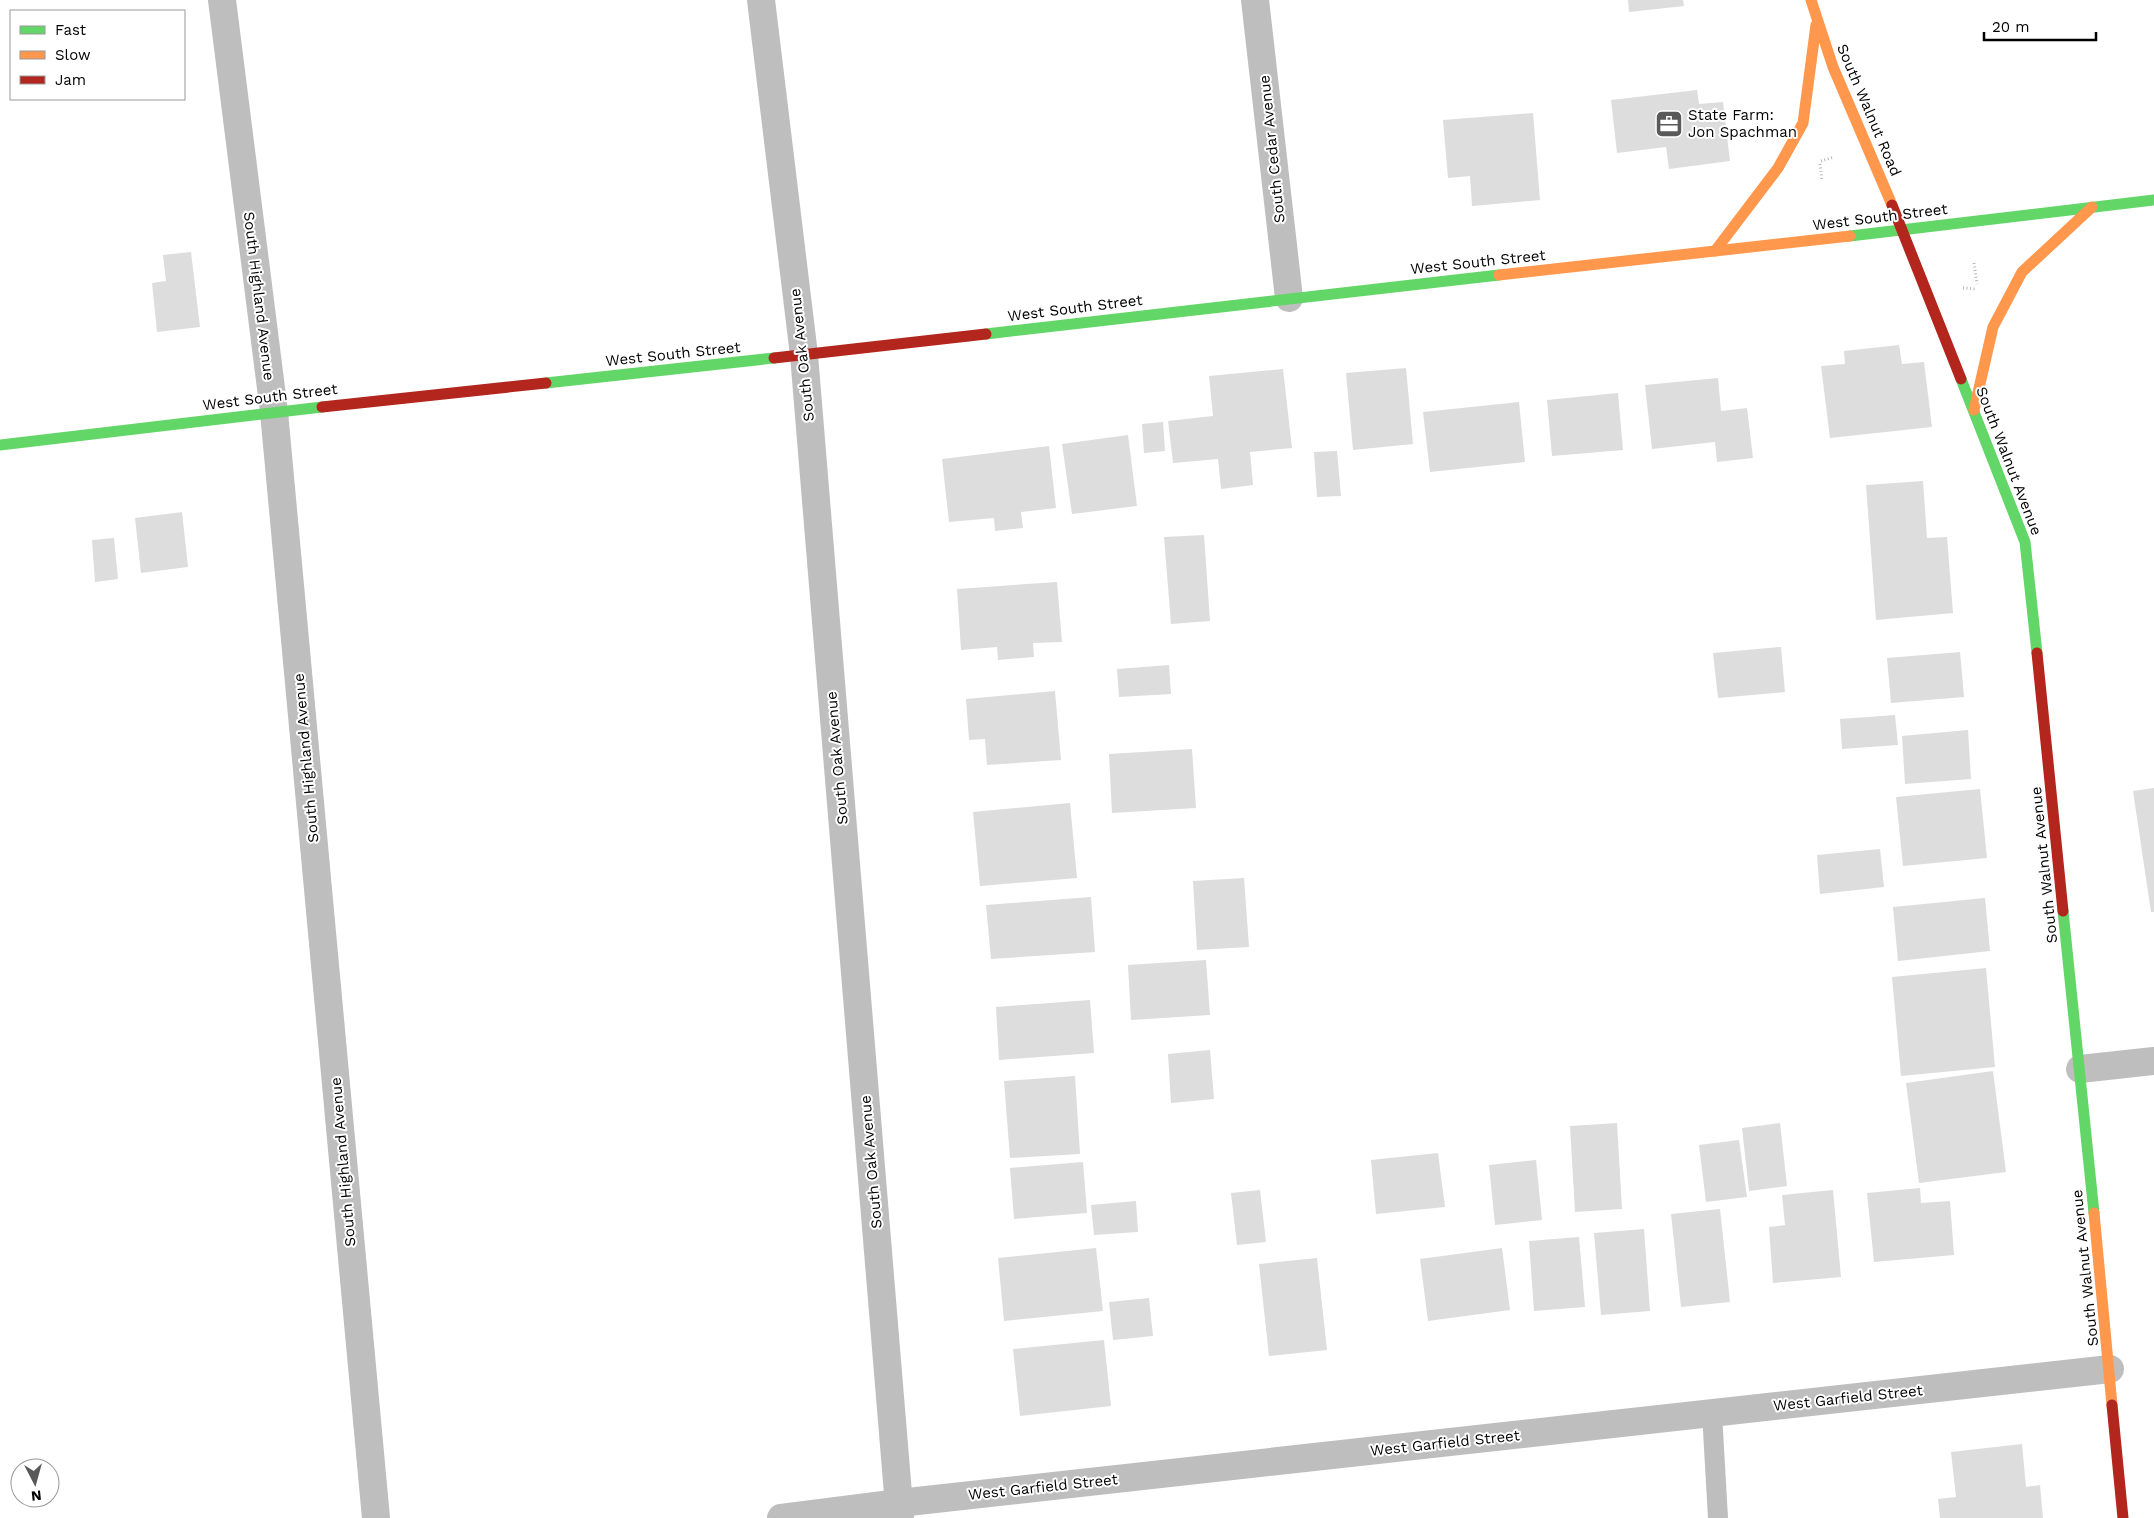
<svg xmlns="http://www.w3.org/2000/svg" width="2154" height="1518" viewBox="0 0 2154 1518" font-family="'Work Sans',sans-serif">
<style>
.building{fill:#ddd}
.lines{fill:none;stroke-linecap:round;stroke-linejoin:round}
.path{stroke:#b8b8b8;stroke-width:3;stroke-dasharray:1 2.5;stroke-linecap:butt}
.lane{stroke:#bebebe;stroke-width:20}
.street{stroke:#bebebe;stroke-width:28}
.fast{stroke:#63d668;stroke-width:11}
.slow{stroke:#ff974d;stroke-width:11}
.jam{stroke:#b3261e;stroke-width:11}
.labels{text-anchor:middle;stroke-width:4;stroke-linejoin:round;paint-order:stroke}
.street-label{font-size:15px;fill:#000;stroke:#fff}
.poi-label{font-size:15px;fill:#000;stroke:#fff;text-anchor:start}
</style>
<rect width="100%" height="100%" fill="#fff"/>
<g class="building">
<path d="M 1628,0 L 1683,0 L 1684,6 L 1629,12 Z"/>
<path d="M 1697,90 L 1699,104 L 1723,102 L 1730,161 L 1669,169 L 1666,147 L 1617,153 L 1611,100 Z"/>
<path d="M 1533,113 L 1540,200 L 1472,206 L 1470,176 L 1448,178 L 1443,120 Z"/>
<path d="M 191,252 L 200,327 L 157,332 L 152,283 L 166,281 L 163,255 Z"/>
<path d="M 1899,345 L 1902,364 L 1924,362 L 1932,427 L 1830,438 L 1821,366 L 1845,364 L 1844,351 Z"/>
<path d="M 1406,368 L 1413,444 L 1353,450 L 1346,373 Z"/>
<path d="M 1283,369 L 1292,448 L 1250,452 L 1253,485 L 1221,489 L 1218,459 L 1173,463 L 1168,421 L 1213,416 L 1209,376 Z"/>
<path d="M 1718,378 L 1721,411 L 1747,408 L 1753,458 L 1717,462 L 1715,442 L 1652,449 L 1645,385 Z"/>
<path d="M 1618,393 L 1623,450 L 1552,456 L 1547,400 Z"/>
<path d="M 1519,402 L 1525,462 L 1430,472 L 1423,412 Z"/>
<path d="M 1163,422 L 1165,451 L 1144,453 L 1142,424 Z"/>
<path d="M 1128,435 L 1137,506 L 1072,514 L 1062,444 Z"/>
<path d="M 1049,446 L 1056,508 L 1021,512 L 1023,528 L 995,531 L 994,518 L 949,522 L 942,459 Z"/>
<path d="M 1337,451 L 1341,496 L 1317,497 L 1314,452 Z"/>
<path d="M 1923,481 L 1927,538 L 1947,537 L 1953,613 L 1876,620 L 1866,485 Z"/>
<path d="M 182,512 L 188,567 L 141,573 L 135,518 Z"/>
<path d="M 1204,535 L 1210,621 L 1171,624 L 1164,537 Z"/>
<path d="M 114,538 L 118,579 L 95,582 L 92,540 Z"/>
<path d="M 1057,582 L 1062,642 L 1033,643 L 1034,657 L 998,660 L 997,647 L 961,650 L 957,589 Z"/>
<path d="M 1781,647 L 1785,692 L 1718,698 L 1713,653 Z"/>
<path d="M 1960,652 L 1964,697 L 1891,703 L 1887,658 Z"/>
<path d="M 1169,665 L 1171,694 L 1119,697 L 1117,669 Z"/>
<path d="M 1055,691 L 1061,760 L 987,765 L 985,739 L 969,740 L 966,699 Z"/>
<path d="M 1895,715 L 1898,745 L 1842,749 L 1840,719 Z"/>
<path d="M 1968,730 L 1971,779 L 1905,784 L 1902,736 Z"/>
<path d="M 1192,749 L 1196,808 L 1112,813 L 1109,754 Z"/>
<path d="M 2154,788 L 2154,912 L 2151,912 L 2133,791 Z"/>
<path d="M 1980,789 L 1987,858 L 1903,866 L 1896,797 Z"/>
<path d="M 1070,803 L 1077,878 L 980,886 L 973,812 Z"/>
<path d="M 1880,849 L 1884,887 L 1820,894 L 1817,855 Z"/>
<path d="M 1244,878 L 1249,947 L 1197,950 L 1193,881 Z"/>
<path d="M 1091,897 L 1095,952 L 991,959 L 986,905 Z"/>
<path d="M 1985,898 L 1990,951 L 1898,961 L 1893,907 Z"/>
<path d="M 1206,960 L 1210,1015 L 1131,1020 L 1128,965 Z"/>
<path d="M 1986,968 L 1995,1067 L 1901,1076 L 1892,977 Z"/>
<path d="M 1090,1000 L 1094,1053 L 999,1060 L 996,1007 Z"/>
<path d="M 1210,1050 L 1214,1099 L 1171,1103 L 1168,1054 Z"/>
<path d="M 1993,1071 L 2006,1172 L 1919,1183 L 1906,1083 Z"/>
<path d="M 1075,1076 L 1080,1154 L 1010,1158 L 1004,1081 Z"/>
<path d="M 1617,1123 L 1622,1209 L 1575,1212 L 1570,1126 Z"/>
<path d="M 1780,1123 L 1787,1186 L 1749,1191 L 1742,1128 Z"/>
<path d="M 1739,1140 L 1747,1197 L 1706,1202 L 1699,1145 Z"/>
<path d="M 1438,1153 L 1445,1207 L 1376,1214 L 1371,1160 Z"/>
<path d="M 1536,1160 L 1542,1220 L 1495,1225 L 1489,1165 Z"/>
<path d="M 1083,1162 L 1087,1213 L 1014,1219 L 1010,1168 Z"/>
<path d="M 1920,1188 L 1921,1203 L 1950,1201 L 1954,1255 L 1874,1262 L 1867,1193 Z"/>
<path d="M 1260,1190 L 1266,1242 L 1237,1245 L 1231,1193 Z"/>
<path d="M 1833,1190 L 1841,1277 L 1773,1283 L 1769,1227 L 1785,1225 L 1782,1195 Z"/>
<path d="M 1136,1201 L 1138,1232 L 1094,1235 L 1091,1205 Z"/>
<path d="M 1720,1209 L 1730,1302 L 1681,1307 L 1671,1214 Z"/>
<path d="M 1644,1229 L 1650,1311 L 1601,1315 L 1594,1233 Z"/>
<path d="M 1579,1237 L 1585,1307 L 1534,1311 L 1529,1241 Z"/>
<path d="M 1096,1248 L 1103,1311 L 1004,1321 L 998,1258 Z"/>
<path d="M 1502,1248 L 1510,1310 L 1428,1321 L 1420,1259 Z"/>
<path d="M 1317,1258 L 1327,1350 L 1269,1356 L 1259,1264 Z"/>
<path d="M 1149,1298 L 1153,1336 L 1113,1340 L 1109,1302 Z"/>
<path d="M 1104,1340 L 1111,1406 L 1020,1416 L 1013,1349 Z"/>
<path d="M 2022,1444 L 2026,1487 L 2040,1485 L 2043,1518 L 1940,1518 L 1938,1499 L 1956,1497 L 1951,1452 Z"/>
</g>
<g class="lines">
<g class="path">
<path d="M 1821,161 L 1834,157"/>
<path d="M 1820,164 L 1822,181"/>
<path d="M 1974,263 L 1977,284"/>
<path d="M 1963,288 L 1976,289"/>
</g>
<path class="lane" d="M 1712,1413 L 1718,1518"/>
<g class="street">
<path d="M 222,0 L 274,412 L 376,1518"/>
<path d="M 761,0 L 804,355 L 900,1518"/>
<path d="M 1255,0 L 1289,298"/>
<path d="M 2080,1069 L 2154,1061"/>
<path d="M 781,1518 L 899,1503 L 2110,1369"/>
</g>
<g class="fast">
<path d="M 1850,236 L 2154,200"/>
<path d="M 986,334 L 1499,275"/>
<path d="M 1961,379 L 2025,542 L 2037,653"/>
<path d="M 546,383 L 774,358"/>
<path d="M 0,445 L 322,407"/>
<path d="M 2063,911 L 2094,1213"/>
</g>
<g class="slow">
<path d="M 1811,0 L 1833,67 L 1892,205"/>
<path d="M 1715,251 L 1778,168 L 1803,123 L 1816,25"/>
<path d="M 1499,275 L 1850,236"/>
<path d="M 1974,410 L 1993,327 L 2022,272 L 2092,207"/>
<path d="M 2094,1213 L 2112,1405"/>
</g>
<g class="jam">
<path d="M 1892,205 L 1961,379"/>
<path d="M 774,358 L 986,334"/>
<path d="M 322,407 L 546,383"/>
<path d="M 2037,653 L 2063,911"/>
<path d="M 2112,1405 L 2123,1518"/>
</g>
</g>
<defs>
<g id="office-square" transform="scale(1.4375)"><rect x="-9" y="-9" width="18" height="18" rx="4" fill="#595959" stroke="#fff"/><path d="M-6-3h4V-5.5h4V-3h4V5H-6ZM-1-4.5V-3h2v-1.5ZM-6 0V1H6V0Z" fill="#fff"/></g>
</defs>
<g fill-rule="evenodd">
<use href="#office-square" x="1669" y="124"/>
</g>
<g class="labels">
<g class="street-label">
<text transform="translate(1869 110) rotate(67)" y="5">South Walnut Road</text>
<text transform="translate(1272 149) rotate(-96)" y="5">South Cedar Avenue</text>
<text transform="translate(1880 217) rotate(-7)" y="5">West South Street</text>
<text transform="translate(1478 262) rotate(-6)" y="5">West South Street</text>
<text transform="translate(259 296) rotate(83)" y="5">South Highland Avenue</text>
<text transform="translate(1075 308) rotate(-7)" y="5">West South Street</text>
<text transform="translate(673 354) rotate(-6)" y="5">West South Street</text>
<text transform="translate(802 355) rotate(-96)" y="5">South Oak Avenue</text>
<text transform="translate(270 397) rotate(-7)" y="5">West South Street</text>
<text transform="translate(2009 461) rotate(69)" y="5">South Walnut Avenue</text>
<text transform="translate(306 758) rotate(-95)" y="5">South Highland Avenue</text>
<text transform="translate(837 758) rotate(-95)" y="5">South Oak Avenue</text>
<text transform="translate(2044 865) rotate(-96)" y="5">South Walnut Avenue</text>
<text transform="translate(343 1162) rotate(-95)" y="5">South Highland Avenue</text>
<text transform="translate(871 1162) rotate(-95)" y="5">South Oak Avenue</text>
<text transform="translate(2085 1268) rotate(-96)" y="5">South Walnut Avenue</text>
<text transform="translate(1848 1398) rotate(-6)" y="5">West Garfield Street</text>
<text transform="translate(1445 1443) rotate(-6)" y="5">West Garfield Street</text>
<text transform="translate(1043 1487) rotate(-6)" y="5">West Garfield Street</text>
</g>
<g class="poi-label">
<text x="1688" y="120">State Farm:<tspan x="1688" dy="17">Jon Spachman</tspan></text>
</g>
</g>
<rect x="10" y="10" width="175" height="90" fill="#ffffff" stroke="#999999"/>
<rect x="20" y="26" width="25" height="8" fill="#63d668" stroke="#999999"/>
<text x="55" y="35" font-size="15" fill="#000000">Fast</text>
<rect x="20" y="51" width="25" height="8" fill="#ff974d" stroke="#999999"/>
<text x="55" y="60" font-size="15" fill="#000000">Slow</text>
<rect x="20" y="76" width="25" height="8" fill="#b3261e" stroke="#999999"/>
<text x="55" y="85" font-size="15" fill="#000000">Jam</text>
<g transform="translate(35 1483) rotate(174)"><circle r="24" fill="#ffffff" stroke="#999999"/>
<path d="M0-4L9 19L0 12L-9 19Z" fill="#595959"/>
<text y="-8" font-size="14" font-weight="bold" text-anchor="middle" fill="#000000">N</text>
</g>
<path d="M1984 32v8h112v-8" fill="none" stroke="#000000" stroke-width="2.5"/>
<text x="1992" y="32" font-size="15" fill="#000000" stroke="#ffffff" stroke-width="4" paint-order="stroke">20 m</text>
</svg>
